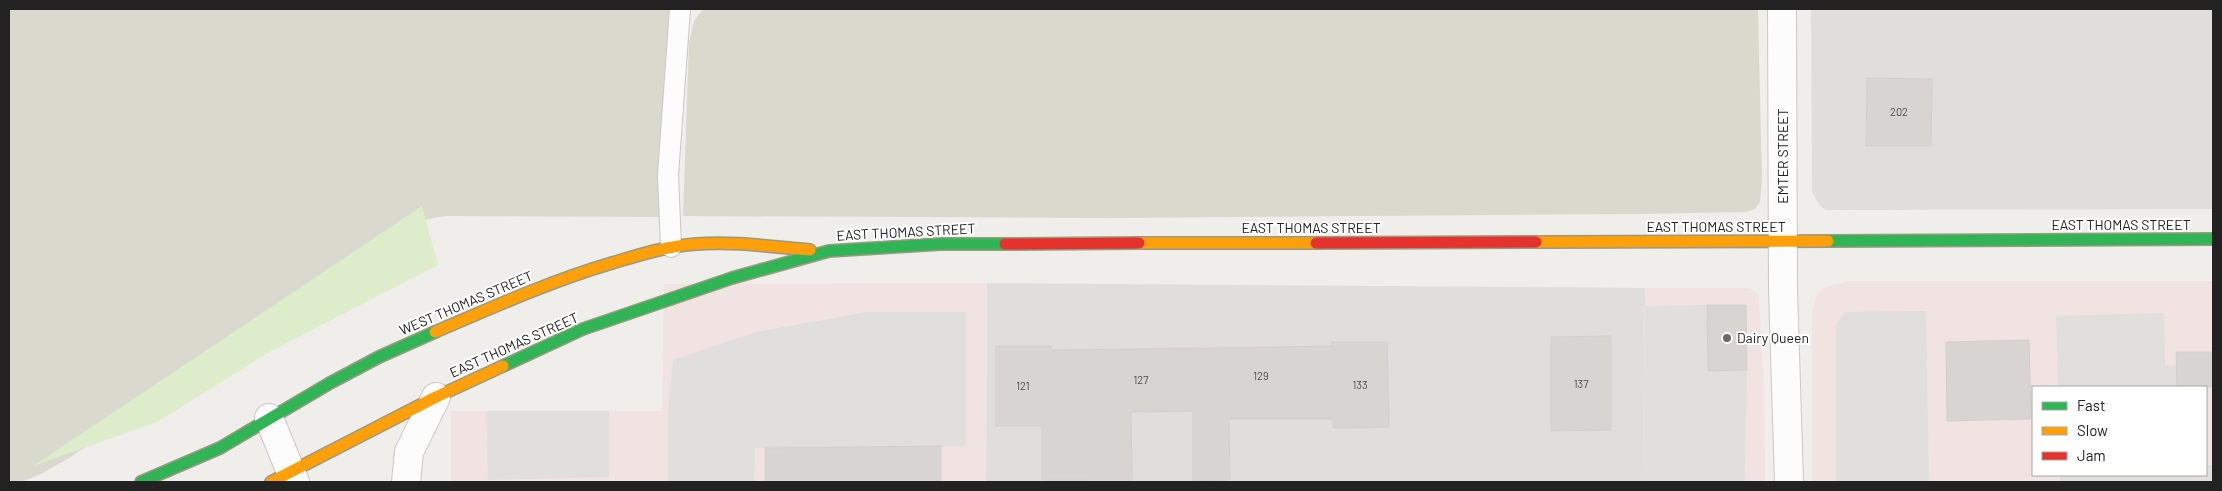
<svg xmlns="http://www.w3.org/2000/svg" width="2222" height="491" viewBox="0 0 2222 491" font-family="Barlow,sans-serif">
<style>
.residential{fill:#dfdedc}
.commercial{fill:#f1e3e1;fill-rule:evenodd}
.construction{fill:#d9d9cd}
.grass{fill:#ddeccb}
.parking{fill:#e0dfde}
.building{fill:#d7d4d2;stroke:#d3d0cc}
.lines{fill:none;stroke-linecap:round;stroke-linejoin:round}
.lane-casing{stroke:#c9c8c7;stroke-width:22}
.street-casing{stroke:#c9c8c7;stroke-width:30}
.fast-casing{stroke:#999a82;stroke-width:14}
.slow-casing{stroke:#999a82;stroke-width:14}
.jam-casing{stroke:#999a82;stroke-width:14}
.lane{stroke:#fdfcfc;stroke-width:20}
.street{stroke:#fdfcfc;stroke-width:28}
.fast{stroke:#30b455;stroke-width:11}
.slow{stroke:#ff9f0a;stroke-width:11}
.jam{stroke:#e5322d;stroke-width:11}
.poi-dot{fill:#6a6968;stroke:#fff;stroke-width:2}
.labels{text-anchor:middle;stroke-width:4;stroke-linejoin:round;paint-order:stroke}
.number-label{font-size:11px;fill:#4f4e4e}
.street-label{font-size:14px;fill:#222;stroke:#fff}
.poi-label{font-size:14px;fill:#222;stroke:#fff;text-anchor:start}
</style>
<rect width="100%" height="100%" fill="#f0eeeb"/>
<g class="residential">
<path d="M 1811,9 L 2213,9 L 2213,209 L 1826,210 L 1820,206 L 1812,192 Z"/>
<path d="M 987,283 L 1645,288 L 1643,482 L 986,482 Z"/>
</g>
<g class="commercial">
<path d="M 1849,281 L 2213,281 L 2213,482 L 1812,482 L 1812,312 L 1817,294 L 1823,288 ZM 2033,387 L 2206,387 L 2206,475 L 2033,475 Z"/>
<path d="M 987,283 L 986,482 L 451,482 L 451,411 L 662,411 L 664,284 Z"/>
<path d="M 1645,288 L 1744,288 L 1751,289 L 1759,296 L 1764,391 L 1765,482 L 1643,482 Z"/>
</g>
<g class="construction">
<path d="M 9,9 L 672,9 L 659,217 L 446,216 L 428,219 L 397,235 L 69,458 L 41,474 L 21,482 L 9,482 Z"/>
<path d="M 703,9 L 1758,9 L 1762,181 L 1760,202 L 1755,209 L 1746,212 L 1638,214 L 1109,218 L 683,216 L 689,43 L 694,21 Z"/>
</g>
<path class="grass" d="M 422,206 L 438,265 L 273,350 L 157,422 L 33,466 Z"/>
<g class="parking">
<path d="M 1707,305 L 1708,371 L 1747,370 L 1745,482 L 1643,482 L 1645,306 Z"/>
<path d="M 1926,311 L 1929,482 L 1836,482 L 1836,324 L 1846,312 Z"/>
<path d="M 867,312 L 966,312 L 966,446 L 755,448 L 754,482 L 668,482 L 668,411 L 673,360 L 756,332 Z"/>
<path d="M 2164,313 L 2165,365 L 2177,366 L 2177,387 L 2058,387 L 2056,316 Z"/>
<path d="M 486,411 L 609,411 L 609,477 L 488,480 Z"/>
<path d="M 2206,465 L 2213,465 L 2213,482 L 2060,482 L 2060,475 L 2206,475 Z"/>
</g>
<g class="building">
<path d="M 1867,78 L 1932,79 L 1931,146 L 1866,146 Z"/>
<path d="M 1707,305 L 1746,305 L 1747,370 L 1708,371 Z"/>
<path d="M 1611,336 L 1611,430 L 1551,431 L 1551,337 Z"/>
<path d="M 2029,340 L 2031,419 L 1947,421 L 1946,342 Z"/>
<path d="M 1332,342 L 1387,342 L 1389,427 L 1333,428 L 1333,419 L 1229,419 L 1230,480 L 1193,481 L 1193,411 L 1131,412 L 1132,482 L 1090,482 L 1090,480 L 1042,480 L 1042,426 L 996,426 L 996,346 L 1051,346 L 1051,350 L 1221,348 L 1332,346 Z"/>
<path d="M 2176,352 L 2213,352 L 2213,387 L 2177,387 Z"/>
<path d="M 941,446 L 941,482 L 765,482 L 765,448 Z"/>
</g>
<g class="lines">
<g class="lane-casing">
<path id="lane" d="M 671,247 L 668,175 L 680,9"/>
</g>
<g class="street-casing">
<g id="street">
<path d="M 1782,9 L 1783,289 L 1789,482"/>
<path d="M 269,418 L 295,482"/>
<path d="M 406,482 L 409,452 L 436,397"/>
</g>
</g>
<g class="fast-casing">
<g id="fast">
<path d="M 1828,241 L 2213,239"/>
<path d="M 503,366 L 583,329 L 732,278 L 829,251 L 941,244 L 1005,244"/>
<path d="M 141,482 L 220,448 L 330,383 L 379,357 L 435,332"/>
</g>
</g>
<g class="slow-casing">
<g id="slow">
<path d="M 1536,242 L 1828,241"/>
<path d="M 1139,243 L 1316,243"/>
<path d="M 435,332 C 493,307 551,281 612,263 C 639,255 667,246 696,244 C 734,241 773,247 810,250"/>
<path d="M 271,482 L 436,397 L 503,366"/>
</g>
</g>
<g class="jam-casing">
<g id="jam">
<path d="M 1316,243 L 1536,242"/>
<path d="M 1005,244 L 1139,243"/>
</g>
</g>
<use href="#lane" class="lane"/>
<use href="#street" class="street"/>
<use href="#fast" class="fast"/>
<use href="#slow" class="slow"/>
<use href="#jam" class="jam"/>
</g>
<circle class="poi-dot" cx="1727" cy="338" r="5"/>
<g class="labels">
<g class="number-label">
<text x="1899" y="116">202</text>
<text x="1261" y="380">129</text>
<text x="1141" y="384">127</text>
<text x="1581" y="388">137</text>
<text x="1360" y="389">133</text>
<text x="1023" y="390">121</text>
</g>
<g class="street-label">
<text transform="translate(1783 156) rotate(-90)" y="5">EMTER STREET</text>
<text x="2121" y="230">EAST THOMAS STREET</text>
<text x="1716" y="232">EAST THOMAS STREET</text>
<text x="1311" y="233">EAST THOMAS STREET</text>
<text transform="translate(906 232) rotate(-3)" y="5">EAST THOMAS STREET</text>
<text transform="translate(466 303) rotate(-23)" y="5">WEST THOMAS STREET</text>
<text transform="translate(514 345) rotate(-24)" y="5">EAST THOMAS STREET</text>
</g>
<g class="poi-label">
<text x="1737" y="343">Dairy Queen</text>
</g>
</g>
<rect width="2222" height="491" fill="none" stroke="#222222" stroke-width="20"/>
<rect x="2032" y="386" width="175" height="90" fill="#ffffff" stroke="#a7a7a7"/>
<rect x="2042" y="402" width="25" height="8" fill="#30b455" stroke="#a7a7a7"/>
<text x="2077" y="411" font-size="15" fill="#222222">Fast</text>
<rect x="2042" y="427" width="25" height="8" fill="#ff9f0a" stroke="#a7a7a7"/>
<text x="2077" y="436" font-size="15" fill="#222222">Slow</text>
<rect x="2042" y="452" width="25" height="8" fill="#e5322d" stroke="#a7a7a7"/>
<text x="2077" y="461" font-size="15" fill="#222222">Jam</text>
</svg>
